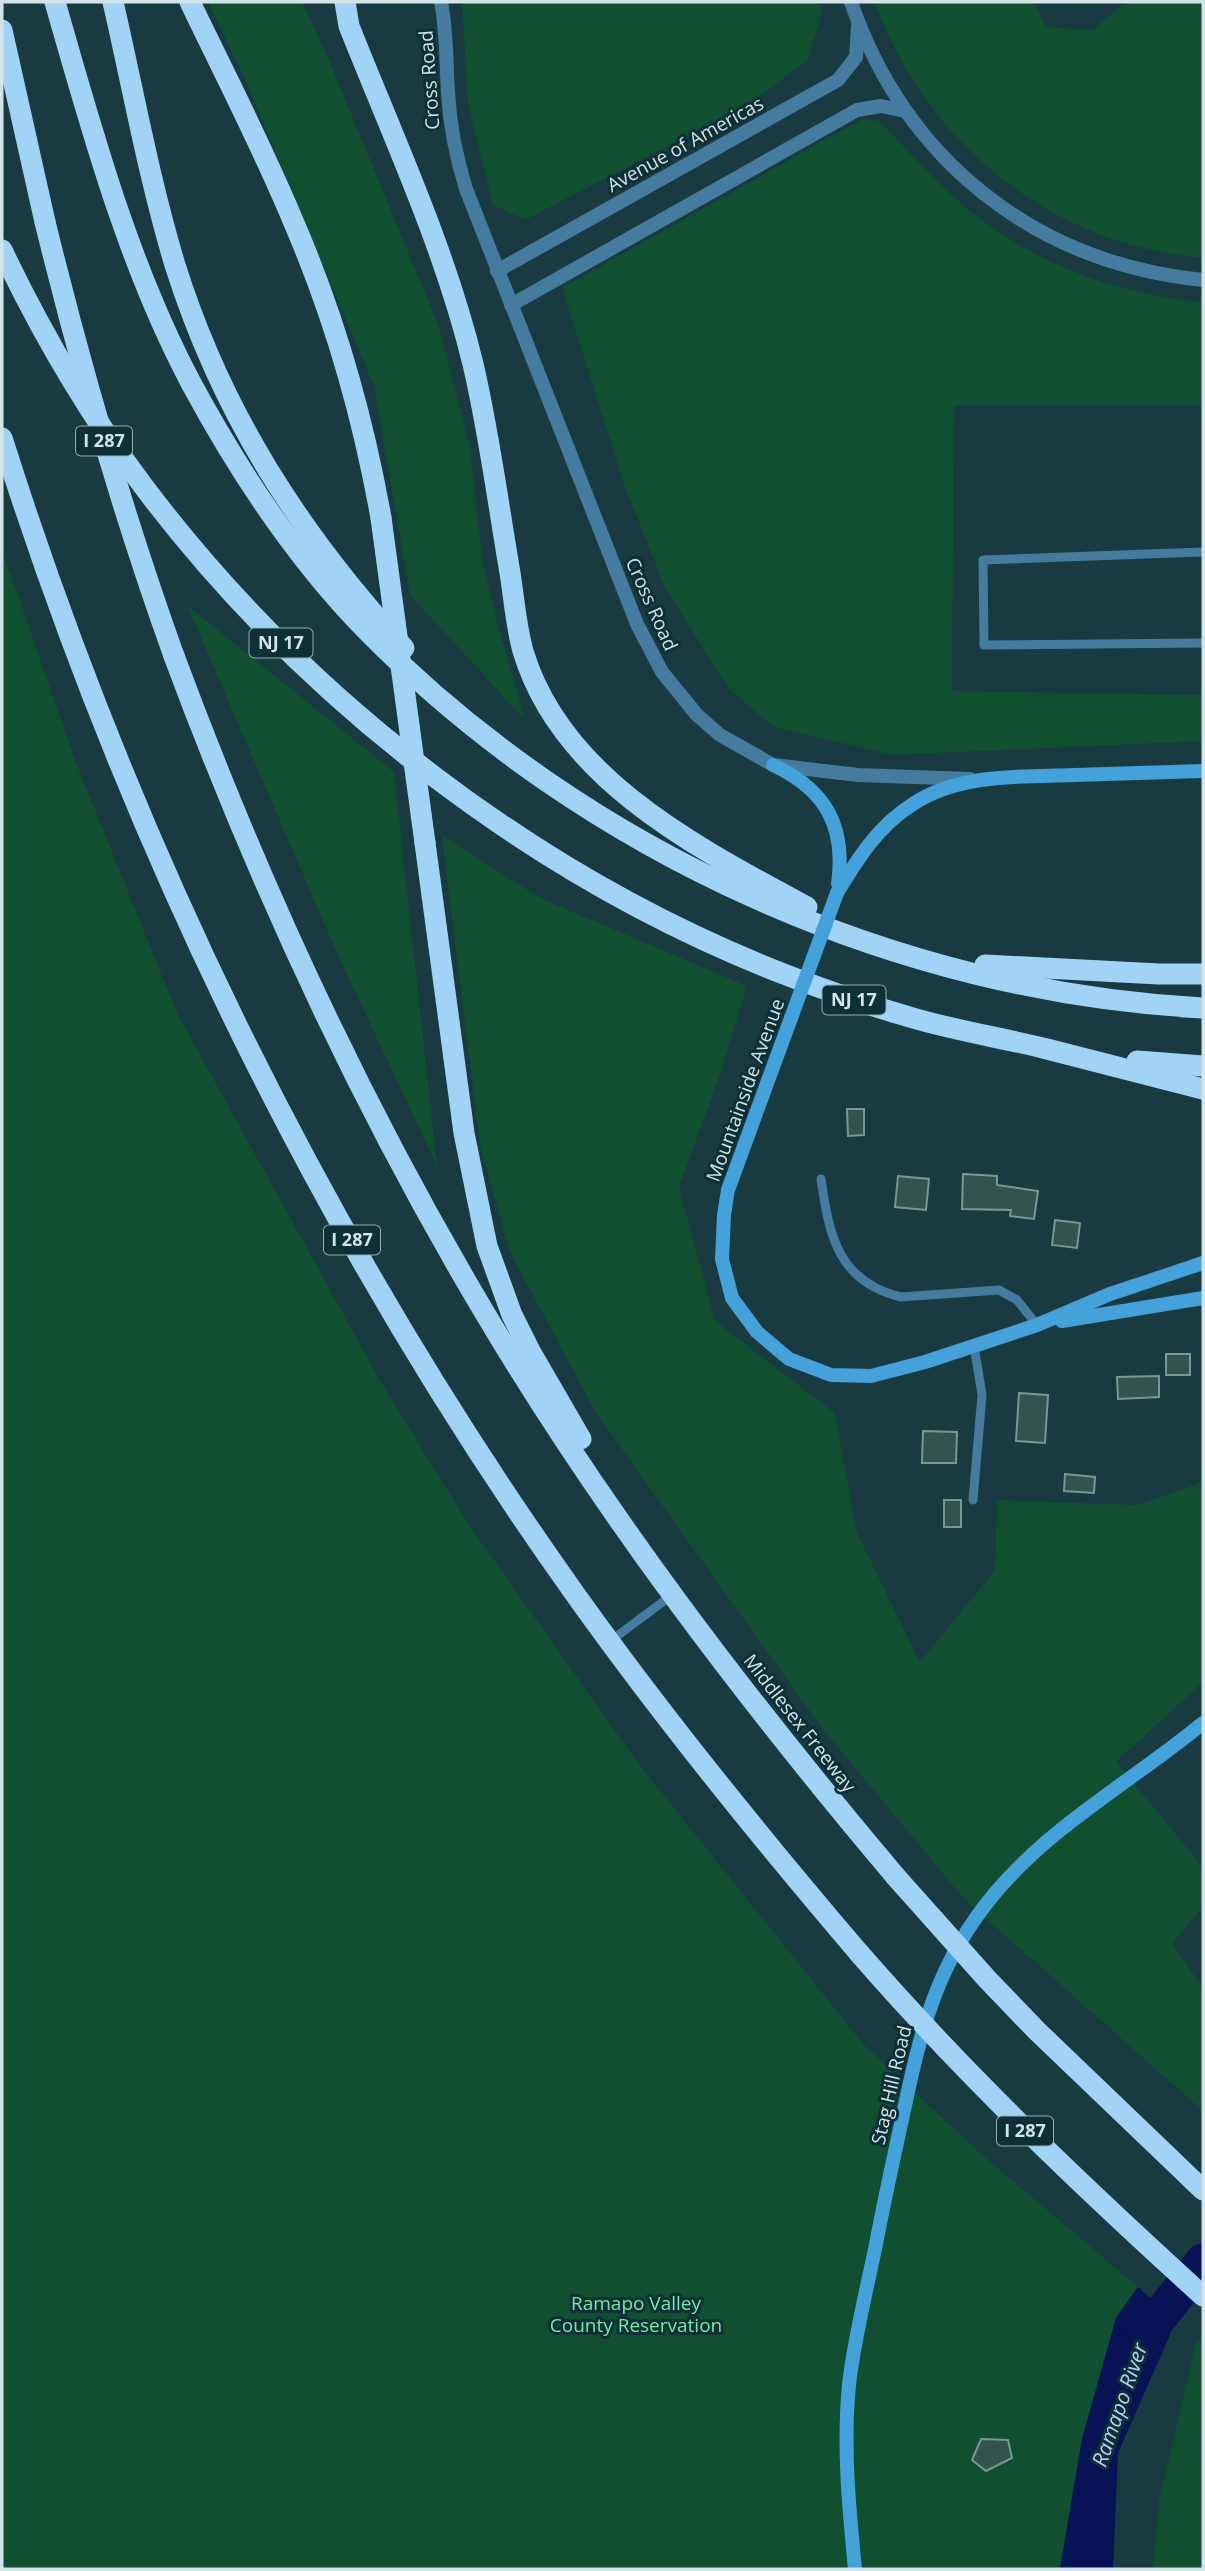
<svg xmlns="http://www.w3.org/2000/svg" width="1205" height="2571" viewBox="0 0 1205 2571" font-family="'Open Sans',sans-serif">
<style>
.green{fill:#104f2f}
.water{fill:#071355}
.lines{fill:none;stroke-linecap:round;stroke-linejoin:round}
.river{stroke:#071355;stroke-width:37}
.building{fill:#32534e;stroke:#779994;stroke-width:2}
.lane{stroke:#447b9e;stroke-width:9}
.street{stroke:#447b9e;stroke-width:14}
.secondary{stroke:#44a1da;stroke-width:14}
.highway{stroke:#a1d3f6;stroke-width:21}
.secondary-bridge{stroke:#44a1da;stroke-width:14}
.highway-bridge{stroke:#a1d3f6;stroke-width:21}
.labels{text-anchor:middle;stroke-width:6;stroke-linejoin:round;paint-order:stroke}
.shield{fill:#0e2f35;stroke:#97aeb2;stroke-width:2}
.shield-label{font-size:18px;font-weight:bold;fill:#d2e4e7}
.street-label{font-size:19px;fill:#d2e4e7;stroke:#0e2f35}
.park-label{font-size:19px;fill:#73eca5;stroke:#0e2f35}
.water-label{font-size:21px;font-style:italic;fill:#bccdf5;stroke:#0e2f35}
</style>
<rect width="100%" height="100%" fill="#193a40"/>
<g class="green">
<path d="M 208,2 L 302,2 L 329,60 L 439,327 L 470,448 L 482,558 L 497,622 L 525,720 L 410,595 L 374,386 L 244,77 Z"/>
<path d="M 462,2 L 820,2 L 822,12 L 808,60 L 749,104 L 525,220 L 493,205 L 468,105 Z"/>
<path d="M 875,2 L 1034,2 L 1046,27 L 1093,30 L 1126,2 L 1203,2 L 1203,258 C 1053,246 925,143 875,2 Z"/>
<path d="M 862,119 L 880,121 C 907,150 933,179 963,205 C 1031,263 1116,294 1203,302 L 1203,405 L 954,405 L 952,691 L 1203,695 L 1203,741 L 892,755 L 774,727 L 730,690 L 665,588 L 625,487 L 562,288 Z"/>
<path d="M 2,549 L 75,760 L 177,1013 L 382,1384 L 469,1525 L 638,1763 L 864,2045 L 979,2152 L 1138,2287 L 1116,2318 L 1082,2439 L 1060,2569 L 2,2569 Z"/>
<path d="M 187,605 L 394,772 L 437,1166 L 336,951 Z"/>
<path d="M 442,835 L 540,898 L 747,986 L 721,1072 L 679,1187 L 715,1321 L 835,1413 L 856,1531 L 920,1662 L 995,1570 L 997,1500 L 1137,1505 L 1203,1482 L 1203,1682 L 1116,1762 L 1203,1867 L 1203,1907 L 1172,1943 L 1203,1988 L 1203,2111 L 964,1899 L 822,1728 L 596,1413 L 510,1252 L 480,1146 Z"/>
<path d="M 1197,2339 L 1203,2345 L 1203,2569 L 1153,2569 L 1159,2501 Z"/>
</g>
<path class="water" d="M 1138,2287 L 1174,2319 L 1170,2335 L 1118,2453 L 1113,2569 L 1060,2569 L 1082,2439 L 1116,2318 Z"/>
<g class="lines">
<path class="river" d="M 1137,2350 L 1142,2338 L 1203,2262"/>
</g>
<g class="building">
<path d="M 847,1109 L 864,1109 L 864,1135 L 848,1136 Z"/>
<path d="M 963,1174 L 997,1176 L 997,1185 L 1038,1191 L 1034,1219 L 1010,1216 L 1011,1210 L 962,1209 Z"/>
<path d="M 898,1176 L 929,1179 L 926,1210 L 895,1207 Z"/>
<path d="M 1055,1220 L 1080,1223 L 1077,1248 L 1052,1245 Z"/>
<rect x="1166" y="1354" width="24" height="21"/>
<path d="M 1159,1376 L 1159,1397 L 1118,1399 L 1117,1377 Z"/>
<path d="M 1019,1393 L 1048,1395 L 1045,1443 L 1016,1441 Z"/>
<path d="M 923,1431 L 957,1432 L 956,1463 L 922,1463 Z"/>
<path d="M 1065,1474 L 1095,1477 L 1094,1493 L 1064,1491 Z"/>
<rect x="944" y="1500" width="17" height="27"/>
<path d="M 981,2439 L 1008,2440 L 1012,2458 L 986,2471 L 972,2460 Z"/>
</g>
<g class="lines">
<g class="lane">
<path d="M 1203,552 L 983,560 L 984,645 L 1203,643"/>
<path d="M 821,1179 C 829,1235 838,1282 901,1297 L 999,1290 L 1017,1300 L 1037,1325"/>
<path d="M 973,1500 L 982,1395 L 974,1346"/>
<path d="M 609,1642 L 672,1595"/>
</g>
<g class="street">
<path d="M 441,2 C 447,32 446,62 448,93 C 450,127 456,157 466,189 L 637,624 L 662,672 L 697,715 L 720,735 L 773,765 L 858,775 L 970,779"/>
<path d="M 851,2 C 906,161 1035,263 1203,280"/>
<path d="M 497,271 L 838,80 L 856,57 L 858,26"/>
<path d="M 511,305 L 857,110 L 881,106 L 905,111"/>
</g>
<g class="secondary">
<path d="M 773,765 C 826,790 846,826 838,884"/>
<path d="M 837,893 C 858,858 878,826 913,804 C 960,773 1021,777 1074,775 C 1117,774 1160,772 1203,771"/>
<path d="M 791,1018 L 728,1190 L 724,1215 L 722,1259 L 732,1298 L 757,1332 L 789,1359 L 831,1375 L 871,1376 L 925,1362 L 1037,1325 L 1110,1294 L 1203,1263"/>
<path d="M 1062,1321 L 1203,1298"/>
<path d="M 855,2569 C 849,2508 843,2447 849,2385 C 854,2338 868,2285 877,2239 C 885,2197 894,2156 903,2115 C 921,2029 937,1962 995,1893 C 1053,1824 1134,1780 1203,1723"/>
</g>
<g class="highway">
<path d="M 55,2 C 92,131 128,264 191,383 C 239,472 297,560 368,632 C 585,852 895,992 1203,1008"/>
<path d="M 113,2 C 133,89 149,179 175,265 C 222,414 299,533 404,648"/>
<path d="M 190,2 C 225,75 263,148 294,223 C 335,318 363,417 381,518"/>
<path d="M 345,2 L 349,26 C 393,137 445,248 473,364 C 489,432 498,503 510,573 C 514,598 516,626 523,651 C 561,779 698,848 807,907"/>
<path d="M 2,30 L 45,222"/>
<path d="M 2,250 C 41,332 89,414 144,487 C 305,701 539,880 789,976 C 830,992 871,1006 913,1018 C 957,1031 1003,1038 1047,1049 C 1099,1062 1151,1076 1203,1089"/>
<path d="M 2,438 C 132,849 325,1243 575,1594 C 664,1719 760,1837 859,1953"/>
<path d="M 174,656 C 258,882 360,1103 483,1310 C 603,1512 745,1698 896,1877"/>
<path d="M 425,843 L 464,1133 L 487,1246 L 512,1315 L 530,1351 L 581,1439"/>
<path d="M 985,965 L 1159,974 L 1203,974"/>
<path d="M 1137,1061 L 1203,1066"/>
</g>
<path class="secondary-bridge" d="M 791,1018 L 837,893"/>
<g class="highway-bridge">
<path d="M 45,222 C 81,369 123,514 174,656"/>
<path d="M 381,518 L 425,843"/>
<path d="M 896,1877 L 987,1979 L 1037,2031 L 1203,2190"/>
<path d="M 859,1953 C 966,2076 1083,2187 1203,2296"/>
</g>
</g>
<g class="labels">
<g class="shield">
<rect x="76" y="426.5" width="56" height="29" rx="5"/>
<rect x="249.5" y="628.5" width="63" height="29" rx="5"/>
<rect x="822.5" y="985.5" width="63" height="29" rx="5"/>
<rect x="324" y="1225.5" width="56" height="29" rx="5"/>
<rect x="997" y="2116.5" width="56" height="29" rx="5"/>
</g>
<g class="shield-label">
<text x="104" y="447">I 287</text>
<text x="281" y="649">NJ 17</text>
<text x="854" y="1006">NJ 17</text>
<text x="352" y="1246">I 287</text>
<text x="1025" y="2137">I 287</text>
</g>
<g class="street-label">
<text transform="translate(429 80) rotate(-94)" y="7">Cross Road</text>
<text transform="translate(685 144) rotate(-29)" y="7">Avenue of Americas</text>
<text transform="translate(652 604) rotate(66)" y="7">Cross Road</text>
<text transform="translate(745 1090) rotate(-70)" y="7">Mountainside Avenue</text>
<text transform="translate(800 1723) rotate(52)" y="7">Middlesex Freeway</text>
<text transform="translate(891 2085) rotate(-77)" y="7">Stag Hill Road</text>
</g>
<g class="park-label">
<text x="636" y="2310">Ramapo Valley<tspan x="636" dy="22">County Reservation</tspan></text>
</g>
<g class="water-label">
<text transform="translate(1120 2405) rotate(-71)" y="7">Ramapo River</text>
</g>
</g>
<rect width="1205" height="2571" fill="none" stroke="#d2e4e7" stroke-width="7"/>
</svg>
